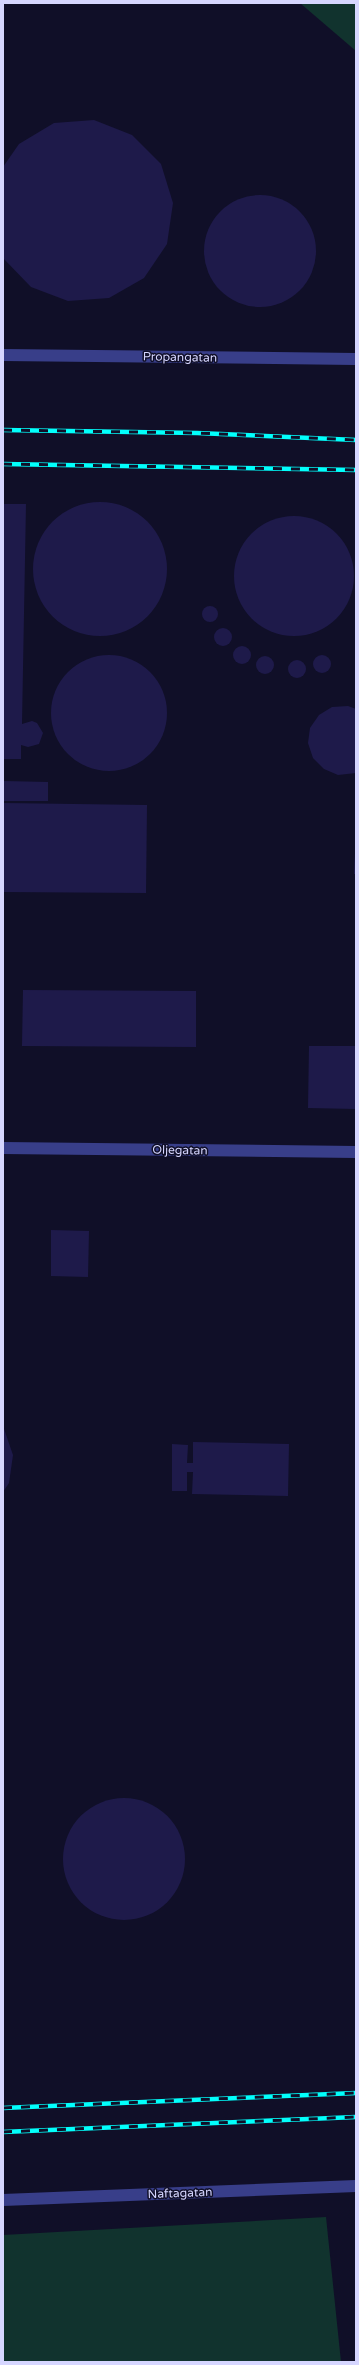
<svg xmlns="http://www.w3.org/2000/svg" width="359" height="2365" viewBox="0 0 359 2365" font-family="'Varela Round',sans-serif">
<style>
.green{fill:#11332e}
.building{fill:#1e1a4a}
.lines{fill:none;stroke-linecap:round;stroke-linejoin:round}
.lane{stroke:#383e89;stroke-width:12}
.rail-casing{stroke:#02fffc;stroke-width:4.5}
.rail{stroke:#100f28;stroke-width:3;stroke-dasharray:9;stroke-linecap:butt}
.labels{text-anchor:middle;stroke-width:3;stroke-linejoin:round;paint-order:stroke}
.street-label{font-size:12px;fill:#d6d6ff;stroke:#100f28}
</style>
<rect width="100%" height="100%" fill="#100f28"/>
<g class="green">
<path d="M 300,3 L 356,3 L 356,51 Z"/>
<path d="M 326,2217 L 341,2362 L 3,2362 L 3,2235 Z"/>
</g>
<g class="building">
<path d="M 94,120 L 132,135 L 161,164 L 173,203 L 167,244 L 144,278 L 109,298 L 68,301 L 31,287 L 3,258 L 3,167 L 19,144 L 54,123 Z"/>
<circle cx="260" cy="251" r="56"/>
<circle cx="100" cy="569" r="67"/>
<path d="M 3,504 L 26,504 L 22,724 L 32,721 L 37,723 L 43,733 L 39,744 L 28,747 L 21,745 L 21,759 L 3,759 Z"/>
<circle cx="294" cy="576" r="60"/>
<circle cx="210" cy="614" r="8"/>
<circle cx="223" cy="637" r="9"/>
<circle cx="242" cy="655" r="9"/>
<circle cx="322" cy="664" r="9"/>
<circle cx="109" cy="713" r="58"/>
<circle cx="265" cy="665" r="9"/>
<circle cx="297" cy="669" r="9"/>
<path d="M 348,706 L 356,709 L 356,773 L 338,775 L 324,769 L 313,758 L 308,743 L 310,728 L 319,715 L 332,707 Z"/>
<path d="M 4,781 L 48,782 L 48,801 L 3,801 Z"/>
<path d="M 3,803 L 147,805 L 146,893 L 3,892 Z"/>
<path d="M 355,853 L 356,853 L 356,874 L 354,874 Z"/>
<path d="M 23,990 L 196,991 L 196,1047 L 22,1046 Z"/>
<path d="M 309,1046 L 356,1046 L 356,1109 L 308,1108 Z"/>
<path d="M 51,1230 L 89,1231 L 88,1277 L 51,1276 Z"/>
<path d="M 3,1426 L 13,1455 L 9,1483 L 3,1492 Z"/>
<path d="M 193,1442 L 289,1444 L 288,1496 L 192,1494 L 193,1472 L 187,1472 L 187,1491 L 172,1491 L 172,1444 L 188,1445 L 187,1463 L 193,1463 Z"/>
<circle cx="124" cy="1859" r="61"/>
</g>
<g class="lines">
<g class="lane">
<path d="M 3,355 L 356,359"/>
<path d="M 3,1148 L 356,1152"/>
<path d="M 3,2200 L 356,2186"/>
</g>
<g class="rail-casing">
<g id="rail">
<path d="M 3,430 L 197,433 L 356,440"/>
<path d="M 3,464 L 356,470"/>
<path d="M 3,2108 L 356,2093"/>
<path d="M 3,2132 L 356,2117"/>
</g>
</g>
<use href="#rail" class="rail"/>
</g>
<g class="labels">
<g class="street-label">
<text transform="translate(180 357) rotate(1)" y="4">Propangatan</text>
<text transform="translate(180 1150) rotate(1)" y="4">Oljegatan</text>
<text transform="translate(180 2193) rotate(-2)" y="4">Naftagatan</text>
</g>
</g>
<rect width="359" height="2365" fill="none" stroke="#d6d6ff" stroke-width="8"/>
</svg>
